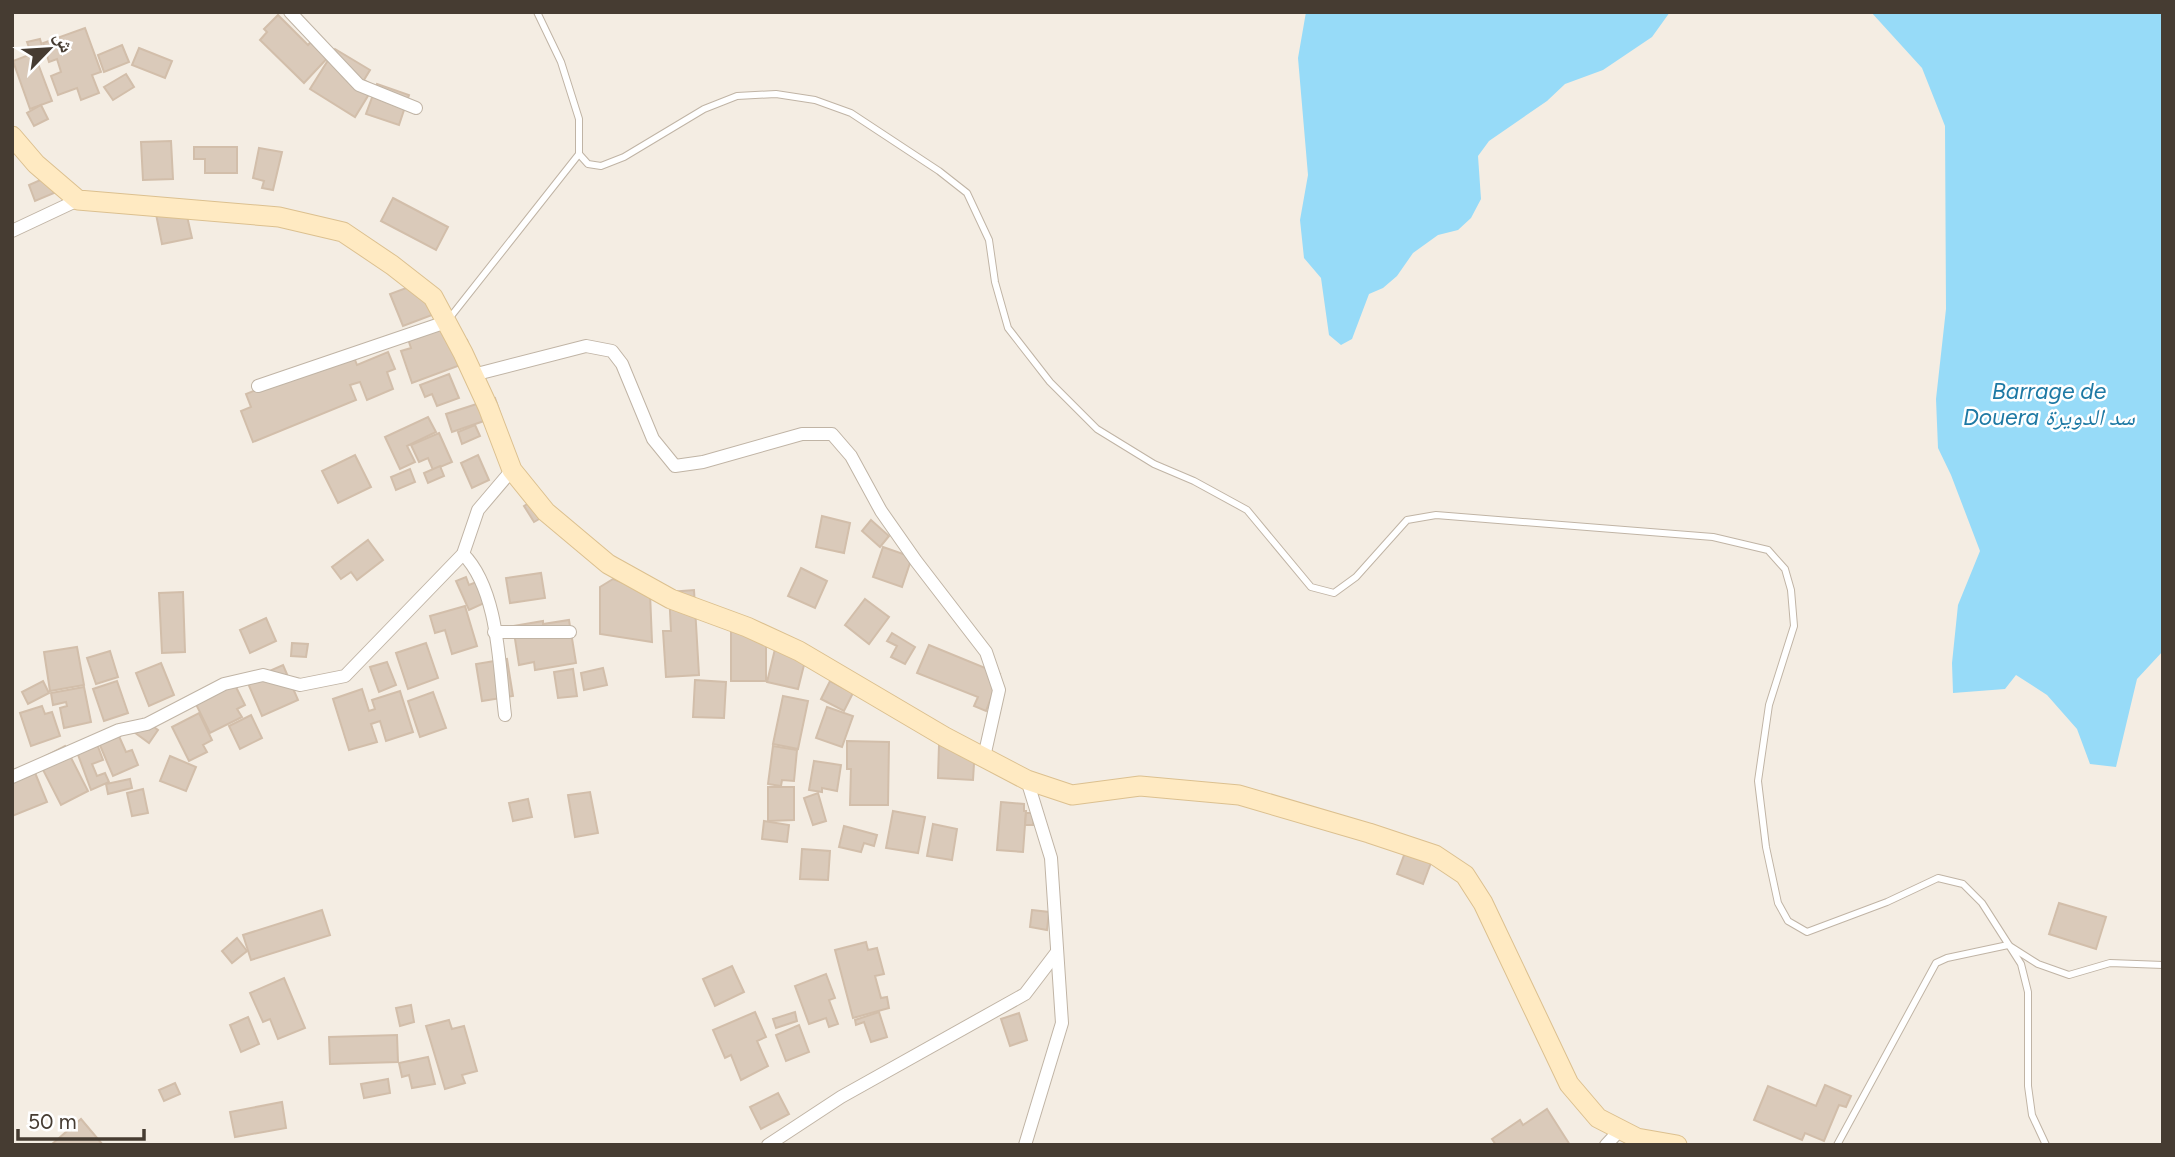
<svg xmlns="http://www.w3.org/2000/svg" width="2175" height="1157" viewBox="0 0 2175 1157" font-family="Figtree,'Noto Naskh Arabic',sans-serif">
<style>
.water{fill:#97dbf8}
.building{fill:#dacaba;stroke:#d2beaa;stroke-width:2}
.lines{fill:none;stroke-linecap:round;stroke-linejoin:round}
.lane-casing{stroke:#c0b4a5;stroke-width:8}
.street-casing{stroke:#c0b4a5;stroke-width:14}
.secondary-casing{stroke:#dcc08f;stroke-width:21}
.lane{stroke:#fff;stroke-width:6}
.street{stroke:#fff;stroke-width:12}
.secondary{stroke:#ffeac2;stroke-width:19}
.labels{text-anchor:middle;stroke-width:5;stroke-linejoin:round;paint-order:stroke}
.water-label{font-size:23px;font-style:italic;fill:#1e79a4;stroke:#fff}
</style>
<rect width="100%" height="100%" fill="#f4ede3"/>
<g class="water">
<path d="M 1306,12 L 1670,12 L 1652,37 L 1603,70 L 1565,84 L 1547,101 L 1489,141 L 1478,156 L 1481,199 L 1471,218 L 1458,230 L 1438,235 L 1413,253 L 1397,276 L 1383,288 L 1369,294 L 1352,339 L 1341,345 L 1329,335 L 1321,278 L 1304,258 L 1300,220 L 1308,175 L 1298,58 Z"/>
<path d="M 1871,12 L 2163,12 L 2163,651 L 2137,679 L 2116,767 L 2090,764 L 2077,729 L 2047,695 L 2016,675 L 2005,689 L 1953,693 L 1952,663 L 1958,605 L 1980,551 L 1951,475 L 1938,448 L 1936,399 L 1946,309 L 1945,126 L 1922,68 Z"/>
</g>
<g class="building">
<path d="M 278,15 L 308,45 L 317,35 L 334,51 L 304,83 L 260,40 L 267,32 L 264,29 Z"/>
<path d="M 85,28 L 101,72 L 92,75 L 99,93 L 81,100 L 77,88 L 58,95 L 51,76 L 61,72 L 57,59 L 49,62 L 43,43 Z"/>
<path d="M 40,39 L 42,46 L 30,50 L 27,42 Z"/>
<path d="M 122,45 L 129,62 L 104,72 L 98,55 Z"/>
<path d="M 139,48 L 172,61 L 165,78 L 132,65 Z"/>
<path d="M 335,49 L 370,70 L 364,80 L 374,86 L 355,117 L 310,89 Z"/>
<path d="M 34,53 L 52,101 L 30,109 L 13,61 Z"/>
<path d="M 126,74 L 134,87 L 113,100 L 104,87 Z"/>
<path d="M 377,84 L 409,95 L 399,125 L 366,114 Z"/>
<path d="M 41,105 L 48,119 L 34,126 L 27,113 Z"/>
<path d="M 171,141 L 173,179 L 143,180 L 141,142 Z"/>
<path d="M 194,147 L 237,147 L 237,173 L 205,173 L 205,159 L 194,159 Z"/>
<path d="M 259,148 L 282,152 L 273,190 L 262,188 L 264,181 L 253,178 Z"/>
<path d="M 47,177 L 54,193 L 35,201 L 29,185 Z"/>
<path d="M 393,198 L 448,227 L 436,250 L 381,221 Z"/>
<path d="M 184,203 L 192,238 L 162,244 L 155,209 Z"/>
<path d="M 425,281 L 440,312 L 403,326 L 390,294 Z"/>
<path d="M 454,320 L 461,342 L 467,340 L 474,360 L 412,383 L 401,351 L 411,348 L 407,336 Z"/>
<path d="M 352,352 L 357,365 L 388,352 L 395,369 L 387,372 L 393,389 L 367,400 L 360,382 L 350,385 L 356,400 L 253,442 L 241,411 L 251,407 L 246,394 Z"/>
<path d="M 449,374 L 459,398 L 437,406 L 432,394 L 425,397 L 420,385 Z"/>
<path d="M 495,398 L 507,434 L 490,419 L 452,432 L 446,414 Z"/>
<path d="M 428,417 L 436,432 L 407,446 L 415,462 L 400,469 L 385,437 Z"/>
<path d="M 475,425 L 480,436 L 462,444 L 458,432 Z"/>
<path d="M 439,433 L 452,462 L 433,470 L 428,458 L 419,462 L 411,445 Z"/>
<path d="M 355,455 L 371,487 L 338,503 L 322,471 Z"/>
<path d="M 478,455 L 489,480 L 472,488 L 461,463 Z"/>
<path d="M 440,466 L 444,476 L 428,483 L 424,473 Z"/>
<path d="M 410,469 L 415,482 L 396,490 L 391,477 Z"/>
<path d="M 542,495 L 551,512 L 534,522 L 524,506 Z"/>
<path d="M 822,516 L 850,523 L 844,553 L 816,547 Z"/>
<path d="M 871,520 L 889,536 L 880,547 L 862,531 Z"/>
<path d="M 368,540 L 383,560 L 357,580 L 351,572 L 341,579 L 332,567 Z"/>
<path d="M 883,547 L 912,557 L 902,587 L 873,577 Z"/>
<path d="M 801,568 L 827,581 L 815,608 L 788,596 Z"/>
<path d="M 541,573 L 545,598 L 510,603 L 506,578 Z"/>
<path d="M 466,577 L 469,585 L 484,579 L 493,599 L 469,610 L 456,581 Z"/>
<path d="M 613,579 L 650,593 L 652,642 L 600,634 L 600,587 Z"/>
<path d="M 694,590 L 699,675 L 666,677 L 663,631 L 671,631 L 669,592 Z"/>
<path d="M 183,592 L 185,652 L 162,653 L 159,593 Z"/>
<path d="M 865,599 L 889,617 L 869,644 L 845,625 Z"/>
<path d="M 465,606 L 477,646 L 452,654 L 445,630 L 435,633 L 430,616 Z"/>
<path d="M 266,618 L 276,641 L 250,653 L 240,630 Z"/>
<path d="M 569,620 L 576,663 L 535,670 L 534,662 L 519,665 L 513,626 L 543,621 L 543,624 Z"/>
<rect x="731" y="629" width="35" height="52"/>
<path d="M 892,633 L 915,647 L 905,664 L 891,657 L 897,646 L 887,641 Z"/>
<path d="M 292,643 L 308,644 L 306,657 L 291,656 Z"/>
<path d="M 426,643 L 438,678 L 408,689 L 396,653 Z"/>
<path d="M 929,645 L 1000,674 L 986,711 L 974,706 L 978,697 L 917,673 Z"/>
<path d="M 77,647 L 84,685 L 50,691 L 44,652 Z"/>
<path d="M 775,649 L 806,657 L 798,689 L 767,682 Z"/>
<path d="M 110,651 L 118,677 L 96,684 L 87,658 Z"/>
<path d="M 507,659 L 513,696 L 482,701 L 476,664 Z"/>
<path d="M 387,662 L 396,685 L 379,692 L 370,667 Z"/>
<path d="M 161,663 L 174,695 L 149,706 L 136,673 Z"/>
<path d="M 283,665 L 298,700 L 262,716 L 247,681 Z"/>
<path d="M 603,668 L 607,685 L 584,690 L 581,673 Z"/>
<path d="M 573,669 L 577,696 L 558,698 L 554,672 Z"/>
<path d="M 232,679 L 245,705 L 237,709 L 242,717 L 210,733 L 193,698 Z"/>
<path d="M 695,680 L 726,682 L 724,718 L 693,717 Z"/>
<path d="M 43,681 L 49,693 L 28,704 L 22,692 Z"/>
<path d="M 117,681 L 128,713 L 104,721 L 93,689 Z"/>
<path d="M 830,681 L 853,693 L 844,711 L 821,699 Z"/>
<path d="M 84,687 L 91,722 L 64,728 L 60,708 L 67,706 L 66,702 L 53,705 L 51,693 Z"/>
<path d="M 362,689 L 369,711 L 375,709 L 372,700 L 400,691 L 413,732 L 386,741 L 380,721 L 371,724 L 377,742 L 349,750 L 333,699 Z"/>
<path d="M 433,692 L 446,728 L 420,737 L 408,701 Z"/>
<path d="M 783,696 L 808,701 L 798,749 L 773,744 Z"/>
<path d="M 42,706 L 45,714 L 52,712 L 60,736 L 31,746 L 20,713 Z"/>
<path d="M 827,707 L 853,716 L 842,747 L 816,738 Z"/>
<path d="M 199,713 L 212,740 L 203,745 L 207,752 L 189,761 L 172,727 Z"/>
<path d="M 251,715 L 262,738 L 240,749 L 229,726 Z"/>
<path d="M 143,719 L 158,730 L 149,743 L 134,732 Z"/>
<path d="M 118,734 L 126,752 L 132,750 L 138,765 L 113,776 L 99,743 Z"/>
<path d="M 847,741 L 889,742 L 888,805 L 850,805 L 851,769 L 847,769 Z"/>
<path d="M 97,744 L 103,760 L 92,764 L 97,776 L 105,773 L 109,782 L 91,790 L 77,752 Z"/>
<path d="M 939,745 L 975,747 L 973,780 L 938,778 Z"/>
<path d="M 65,746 L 88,791 L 61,805 L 38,760 Z"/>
<path d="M 773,746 L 797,750 L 794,781 L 782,780 L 781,786 L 768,784 Z"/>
<path d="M 170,756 L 196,767 L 186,791 L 160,781 Z"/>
<path d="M 814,761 L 841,765 L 837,791 L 822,788 L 822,792 L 809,790 Z"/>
<path d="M 31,763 L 47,802 L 12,816 L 12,771 Z"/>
<path d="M 130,779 L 132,788 L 108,794 L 106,784 Z"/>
<path d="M 768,787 L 794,787 L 794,820 L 768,821 Z"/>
<path d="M 143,789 L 148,813 L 132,816 L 127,793 Z"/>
<path d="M 590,792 L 598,833 L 575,837 L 568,795 Z"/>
<path d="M 818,793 L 826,821 L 813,825 L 804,798 Z"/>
<path d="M 528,799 L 532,817 L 513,821 L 509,803 Z"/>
<path d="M 1001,802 L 1024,804 L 1024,811 L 1026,811 L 1023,852 L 997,850 Z"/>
<path d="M 893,811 L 925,817 L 918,853 L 886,848 Z"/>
<path d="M 1026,813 L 1034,813 L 1033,825 L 1025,825 Z"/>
<path d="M 764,821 L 789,825 L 787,842 L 762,839 Z"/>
<path d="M 933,824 L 957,829 L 952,860 L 927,856 Z"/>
<path d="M 844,826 L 877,835 L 874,846 L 864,843 L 861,852 L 839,847 Z"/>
<path d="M 802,849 L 830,851 L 828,880 L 800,879 Z"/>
<path d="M 1406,850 L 1432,860 L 1423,884 L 1397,874 Z"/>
<path d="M 2059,903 L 2106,917 L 2096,949 L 2049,934 Z"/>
<path d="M 322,910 L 330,935 L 251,960 L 243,935 Z"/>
<path d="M 1032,910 L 1049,912 L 1047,930 L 1030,927 Z"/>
<path d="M 237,938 L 247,951 L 232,963 L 222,951 Z"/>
<path d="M 866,942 L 868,950 L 877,948 L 884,974 L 875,976 L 881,998 L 887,997 L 889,1008 L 853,1018 L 835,950 Z"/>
<path d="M 732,966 L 744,992 L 715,1006 L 703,979 Z"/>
<path d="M 826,974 L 835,998 L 829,1000 L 838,1024 L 829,1027 L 826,1018 L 809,1024 L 795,986 Z"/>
<path d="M 284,978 L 305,1028 L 278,1039 L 270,1019 L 263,1022 L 250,993 Z"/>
<path d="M 411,1005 L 414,1022 L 400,1026 L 396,1008 Z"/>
<path d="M 755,1012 L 766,1037 L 757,1041 L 768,1066 L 741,1080 L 731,1055 L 725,1058 L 713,1030 Z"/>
<path d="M 795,1012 L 797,1021 L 776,1028 L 773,1019 Z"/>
<path d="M 879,1012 L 887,1037 L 871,1042 L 864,1022 L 856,1025 L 855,1020 Z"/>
<path d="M 1019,1013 L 1027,1040 L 1010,1046 L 1001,1019 Z"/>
<path d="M 248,1017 L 259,1044 L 241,1052 L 230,1025 Z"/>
<path d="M 449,1020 L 452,1029 L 464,1026 L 477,1071 L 462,1075 L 465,1083 L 445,1089 L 426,1026 Z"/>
<path d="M 799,1025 L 809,1052 L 786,1061 L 776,1035 Z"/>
<path d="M 397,1035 L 398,1062 L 330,1064 L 329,1037 Z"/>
<path d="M 428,1057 L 435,1084 L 412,1088 L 409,1075 L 402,1077 L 399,1063 Z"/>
<path d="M 388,1079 L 390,1093 L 364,1098 L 361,1084 Z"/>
<path d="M 175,1083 L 180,1094 L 164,1101 L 159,1090 Z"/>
<path d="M 1825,1085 L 1851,1096 L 1846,1107 L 1839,1105 L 1824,1141 L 1805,1133 L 1802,1140 L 1754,1120 L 1768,1086 L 1816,1106 Z"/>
<path d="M 778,1093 L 789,1114 L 761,1129 L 750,1107 Z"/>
<path d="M 282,1102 L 286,1128 L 235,1137 L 230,1112 Z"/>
<path d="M 1547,1109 L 1570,1145 L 1496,1145 L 1492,1139 L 1520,1120 L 1523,1125 Z"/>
<path d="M 81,1119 L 103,1145 L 51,1145 Z"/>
</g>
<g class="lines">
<g class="lane-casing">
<g id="lane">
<path d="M 537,12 L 561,62 L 579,119 L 579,154 L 588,164 L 601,166 L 624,157 L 704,109 L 737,96 L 776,94 L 815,100 L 851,113 L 939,171 L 967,193 L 989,240 L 995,282 L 1008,328 L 1050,382 L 1097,429 L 1154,464 L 1194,481 L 1247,510 L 1311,587 L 1334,593 L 1356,577 L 1407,520 L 1436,515 L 1713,537 L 1768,550 L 1785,569 L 1791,590 L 1794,626 L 1769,705 L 1758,781 L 1766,847 L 1778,903 L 1788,921 L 1807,932 L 1887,902 L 1938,878 L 1963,884 L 1982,903 L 2021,964 L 2028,992 L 2028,1086 L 2032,1115 L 2046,1145"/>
<path d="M 448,320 L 579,154"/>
<path d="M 1837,1145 L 1936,963 L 1947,958 L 2008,945 L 2038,964 L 2069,975 L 2110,963 L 2163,965"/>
</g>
</g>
<g class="street-casing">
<g id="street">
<path d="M 290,12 L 359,85 L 416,108"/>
<path d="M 12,231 L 78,200"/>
<path d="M 473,375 L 586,346 L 612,351 L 622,364 L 653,439 L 675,466 L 703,462 L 802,434 L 832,434 L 851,456 L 881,511 L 916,561 L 986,652 L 999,690 L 984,757"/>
<path d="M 258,386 L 446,322"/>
<path d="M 463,554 C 499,590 499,667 505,715"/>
<path d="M 494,632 L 570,632"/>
<path d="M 12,777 L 119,730 L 147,724 L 224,684 L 263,675 L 300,685 L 345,676 L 463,554 L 478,510 L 512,470"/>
<path d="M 768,1145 L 841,1097 L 1025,994 L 1057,952"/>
<path d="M 1025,1145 L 1062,1023 L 1051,858 L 1027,780"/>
<path d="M 1606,1145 L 1620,1130"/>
</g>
</g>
<g class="secondary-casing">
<path id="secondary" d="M 12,136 L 36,164 L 78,200 L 279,217 L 343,232 L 392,265 L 433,297 L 463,353 L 488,407 L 512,470 L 546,512 L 608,564 L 671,599 L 747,627 L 799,651 L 945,737 L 1027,780 L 1072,795 L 1140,786 L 1239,795 L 1369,833 L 1435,855 L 1465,875 L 1483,903 L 1569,1084 L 1598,1118 L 1637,1138 L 1677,1145"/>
</g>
<use href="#lane" class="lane"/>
<use href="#street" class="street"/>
<use href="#secondary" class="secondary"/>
</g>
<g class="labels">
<g class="water-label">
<text x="2049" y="399">Barrage de<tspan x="2049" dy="26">Douera سد الدويرة</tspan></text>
</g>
</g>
<rect width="2175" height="1157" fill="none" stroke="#463c32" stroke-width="28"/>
<g transform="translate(49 49) rotate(65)" stroke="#ffffff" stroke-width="5" paint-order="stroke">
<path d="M0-5L12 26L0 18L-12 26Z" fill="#463c32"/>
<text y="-10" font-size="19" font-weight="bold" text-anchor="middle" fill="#463c32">ش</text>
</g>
<path d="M18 1129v10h126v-10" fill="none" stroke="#463c32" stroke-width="3.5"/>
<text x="28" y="1129" font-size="21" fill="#463c32" stroke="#ffffff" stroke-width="5" paint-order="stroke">50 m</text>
</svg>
